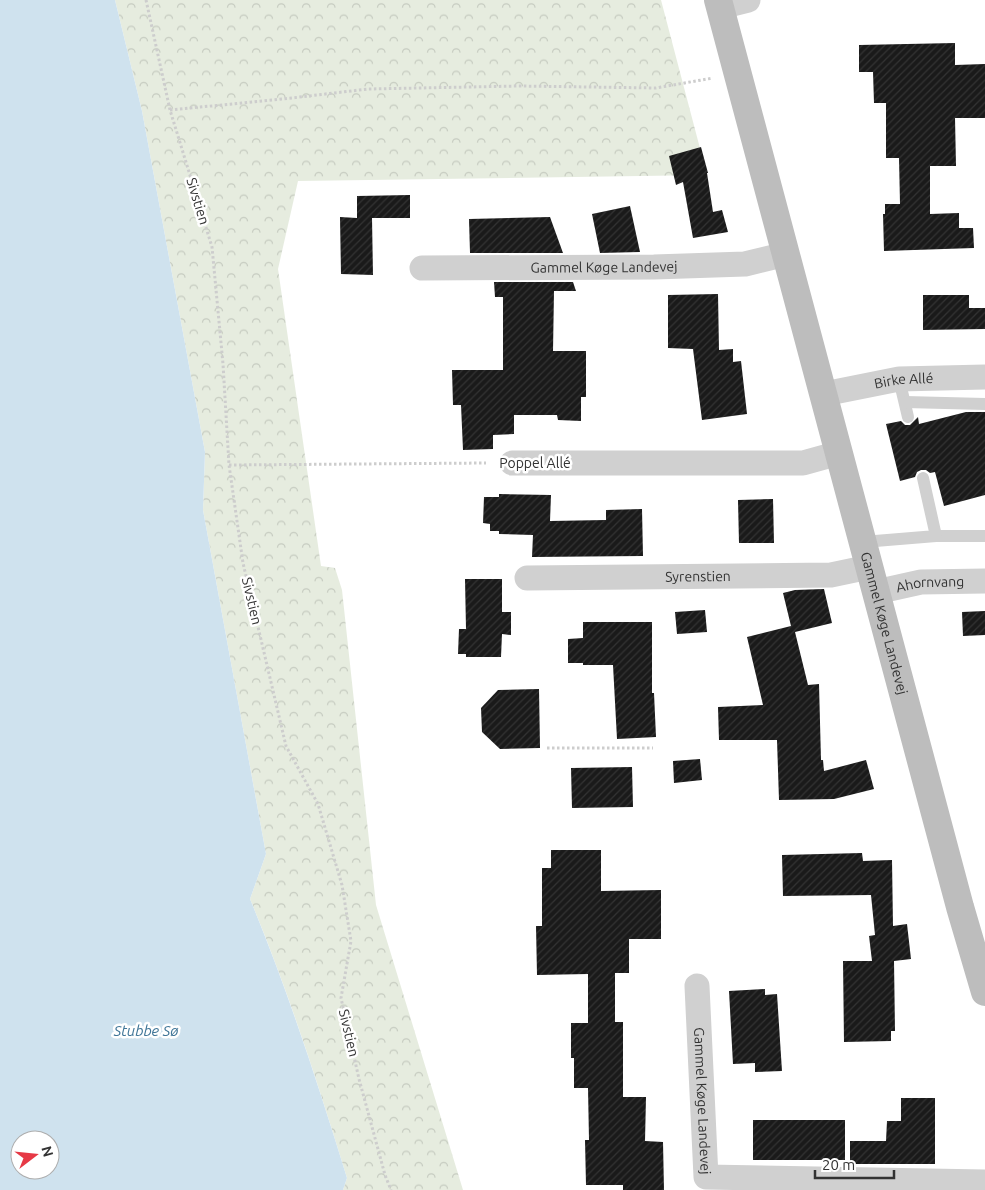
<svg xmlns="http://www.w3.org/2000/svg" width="985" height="1190" viewBox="0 0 985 1190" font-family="Ubuntu,sans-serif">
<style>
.park{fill:url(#park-crowns)}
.water{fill:#cfe2ee;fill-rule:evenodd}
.building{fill:url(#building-hatch)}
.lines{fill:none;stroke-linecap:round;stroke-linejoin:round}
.path{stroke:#cdcdcd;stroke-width:3;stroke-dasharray:2.5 2.5;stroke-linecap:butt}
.service{stroke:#d0d0d0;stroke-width:12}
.minor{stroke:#d0d0d0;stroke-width:25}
.secondary{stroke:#bdbdbd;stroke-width:28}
.labels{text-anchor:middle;stroke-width:5;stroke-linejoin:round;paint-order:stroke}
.street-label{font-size:14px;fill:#333;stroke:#fff}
.water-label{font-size:15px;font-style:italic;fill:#3f7597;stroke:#fff}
</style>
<defs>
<pattern id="park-crowns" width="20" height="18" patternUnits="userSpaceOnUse" patternTransform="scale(1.25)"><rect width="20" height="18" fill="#e6ecdf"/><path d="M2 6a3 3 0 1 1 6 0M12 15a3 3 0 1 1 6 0" fill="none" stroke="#c6cbc0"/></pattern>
<pattern id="building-hatch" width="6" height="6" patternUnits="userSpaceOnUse" patternTransform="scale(1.25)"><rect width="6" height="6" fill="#1a1a1a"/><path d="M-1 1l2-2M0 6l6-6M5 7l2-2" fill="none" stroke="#333"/></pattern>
</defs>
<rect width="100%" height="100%" fill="#fff"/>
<path class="park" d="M 115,0 L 661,0 L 707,175 L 298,181 L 278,269 L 321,566 L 335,568 L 342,590 L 376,905 L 463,1190 L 343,1190 L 347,1178 C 318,1084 288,990 250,899 L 266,854 L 203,510 L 205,452 L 142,111 Z"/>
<path class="water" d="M 0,0 L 115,0 L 142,111 L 205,452 L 203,510 L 266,854 L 250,899 C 288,991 318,1084 347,1178 L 343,1190 L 0,1190 ZM 20,1140 L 50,1140 L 50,1170 L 20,1170 Z"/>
<g class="building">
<path d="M 955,43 L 955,65 L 985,64 L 985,118 L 955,118 L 956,166 L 930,166 L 930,214 L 959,213 L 959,228 L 973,228 L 974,248 L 884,251 L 883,214 L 885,214 L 885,204 L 900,204 L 899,158 L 886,158 L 886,103 L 874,103 L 873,72 L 859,72 L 859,45 Z"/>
<path d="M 701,147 L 708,173 L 707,173 L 713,212 L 722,210 L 728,232 L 693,238 L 683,182 L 676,185 L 669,156 Z"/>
<path d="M 410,195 L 410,218 L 372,218 L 373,275 L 341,274 L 340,217 L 357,218 L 357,196 Z"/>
<path d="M 630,206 L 640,252 L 600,253 L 592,214 Z"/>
<path d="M 550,217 L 563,253 L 470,253 L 469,219 Z"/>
<path d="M 494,282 L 573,282 L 576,291 L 554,291 L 553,351 L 586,351 L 586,397 L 581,397 L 581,421 L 558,420 L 557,415 L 514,415 L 514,434 L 493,435 L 493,449 L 463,450 L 461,405 L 453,405 L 452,370 L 503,370 L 503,297 L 495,297 Z"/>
<path d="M 718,294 L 719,350 L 733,349 L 733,362 L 741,361 L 747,414 L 702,420 L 693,349 L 668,348 L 668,295 Z"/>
<path d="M 923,295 L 969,295 L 969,308 L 985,308 L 985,329 L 923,330 Z"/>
<path d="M 966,412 L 985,412 L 985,495 L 944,506 L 935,472 L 930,473 L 926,470 L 921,470 L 917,472 L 915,477 L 900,481 L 886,424 L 901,421 L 905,425 L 910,425 L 918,417 L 919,424 Z"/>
<path d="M 499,494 L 551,495 L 550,521 L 606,520 L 606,510 L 642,509 L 643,556 L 532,557 L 533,535 L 499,534 L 499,531 L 490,531 L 490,524 L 483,523 L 484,497 L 499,497 Z"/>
<path d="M 773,499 L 774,543 L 739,543 L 738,500 Z"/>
<path d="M 465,579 L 502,579 L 502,612 L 511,612 L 511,635 L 502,634 L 501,657 L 466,657 L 466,654 L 458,654 L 459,629 L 466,629 Z"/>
<path d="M 824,589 L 832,623 L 795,632 L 808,685 L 819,684 L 821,760 L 823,760 L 824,771 L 866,760 L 874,789 L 834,799 L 779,800 L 777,740 L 719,740 L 718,707 L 763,705 L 747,637 L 791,626 L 783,593 L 795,590 Z"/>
<path d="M 705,610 L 707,632 L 677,634 L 675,612 Z"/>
<path d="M 985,611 L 985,635 L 963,636 L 962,612 Z"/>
<path d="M 583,622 L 652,622 L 652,693 L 654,693 L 656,737 L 617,739 L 613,665 L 583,665 L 583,663 L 568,663 L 568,639 L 583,638 Z"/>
<path d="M 539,689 L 540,748 L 500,749 L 482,732 L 481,708 L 498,690 Z"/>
<path d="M 700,759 L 702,780 L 674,783 L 673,761 Z"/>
<path d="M 632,767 L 633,807 L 572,808 L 571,768 Z"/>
<path d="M 551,850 L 601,850 L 601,891 L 661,890 L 661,939 L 629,939 L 629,973 L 615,973 L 615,1022 L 623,1022 L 623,1097 L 646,1097 L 645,1141 L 663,1142 L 664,1190 L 623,1190 L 623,1185 L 586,1185 L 585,1140 L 589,1140 L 588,1088 L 574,1088 L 574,1058 L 571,1058 L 571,1023 L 588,1023 L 588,974 L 537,975 L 536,926 L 542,926 L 542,868 L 551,868 Z"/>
<path d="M 862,853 L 863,861 L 892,860 L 893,926 L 907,924 L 911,959 L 894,961 L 895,1031 L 891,1031 L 891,1041 L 844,1042 L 843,961 L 872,961 L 869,936 L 875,935 L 871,895 L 783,896 L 782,855 Z"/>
<path d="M 765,989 L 765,995 L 777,994 L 782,1071 L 755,1072 L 755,1063 L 733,1064 L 729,991 Z"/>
<path d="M 901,1098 L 935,1098 L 935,1164 L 850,1164 L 850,1141 L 886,1141 L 887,1121 L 901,1121 Z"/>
<rect x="753" y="1120" width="92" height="40"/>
</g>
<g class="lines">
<g class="path">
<path d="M 146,0 L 170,110 L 212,247 L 223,364 L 229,465 L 243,563 L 286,746 L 318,804 L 342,885 L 351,941 L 341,998 L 359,1079 L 385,1175 L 391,1190"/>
<path d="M 170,110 L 283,99 L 368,89 L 520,86 L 656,88 L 713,78"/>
<path d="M 229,465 L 486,463"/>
<path d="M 547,748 L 653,748"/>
</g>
<g class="service">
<path d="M 899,379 L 908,417"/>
<path d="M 905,402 L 985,404"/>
<path d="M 936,536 L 985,536"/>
<path d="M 863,542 L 936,536 L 923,478"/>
</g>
<g class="minor">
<path d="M 720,7 L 748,0"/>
<path id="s1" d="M 422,268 L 654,267 L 745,264 L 786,254"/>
<path id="s2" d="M 824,394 L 899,379 L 985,377"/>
<path d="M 512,463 L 803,463 L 839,453"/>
<path id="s3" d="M 527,578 L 831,575 L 869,567"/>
<path id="s4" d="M 876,592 L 921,582 L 985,581"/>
<path id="s5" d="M 697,986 L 706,1177 L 985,1182"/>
</g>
<path class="secondary" id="s6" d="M 718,0 L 960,907 L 985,992"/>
</g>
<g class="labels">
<g class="street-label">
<text transform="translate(198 201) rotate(73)" y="5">Sivstien</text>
<text dy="5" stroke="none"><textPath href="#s1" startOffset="182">Gammel Køge Landevej</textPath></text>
<text dy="5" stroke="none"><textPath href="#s2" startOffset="81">Birke Allé</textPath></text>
<text x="535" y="468">Poppel Allé</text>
<text dy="5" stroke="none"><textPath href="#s3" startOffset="171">Syrenstien</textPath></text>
<text dy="5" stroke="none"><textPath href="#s4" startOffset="55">Ahornvang</textPath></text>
<text transform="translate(252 601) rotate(77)" y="5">Sivstien</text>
<text dy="5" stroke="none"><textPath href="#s6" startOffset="645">Gammel Køge Landevej</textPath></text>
<text transform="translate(349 1033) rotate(77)" y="5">Sivstien</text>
<text dy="5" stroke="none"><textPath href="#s5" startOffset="115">Gammel Køge Landevej</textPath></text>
</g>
<g class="water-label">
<text x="146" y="1036">Stubbe Sø</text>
</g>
</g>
<g transform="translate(35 1155) rotate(74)"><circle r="24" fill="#ffffff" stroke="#adadad"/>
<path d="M0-4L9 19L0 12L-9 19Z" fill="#e63946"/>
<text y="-8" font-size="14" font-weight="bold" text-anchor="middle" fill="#333333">N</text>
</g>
<path d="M815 1170v8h79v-8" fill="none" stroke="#333333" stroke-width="2.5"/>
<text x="822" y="1170" font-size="15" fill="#333333" stroke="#ffffff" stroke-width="4" paint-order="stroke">20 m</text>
</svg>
